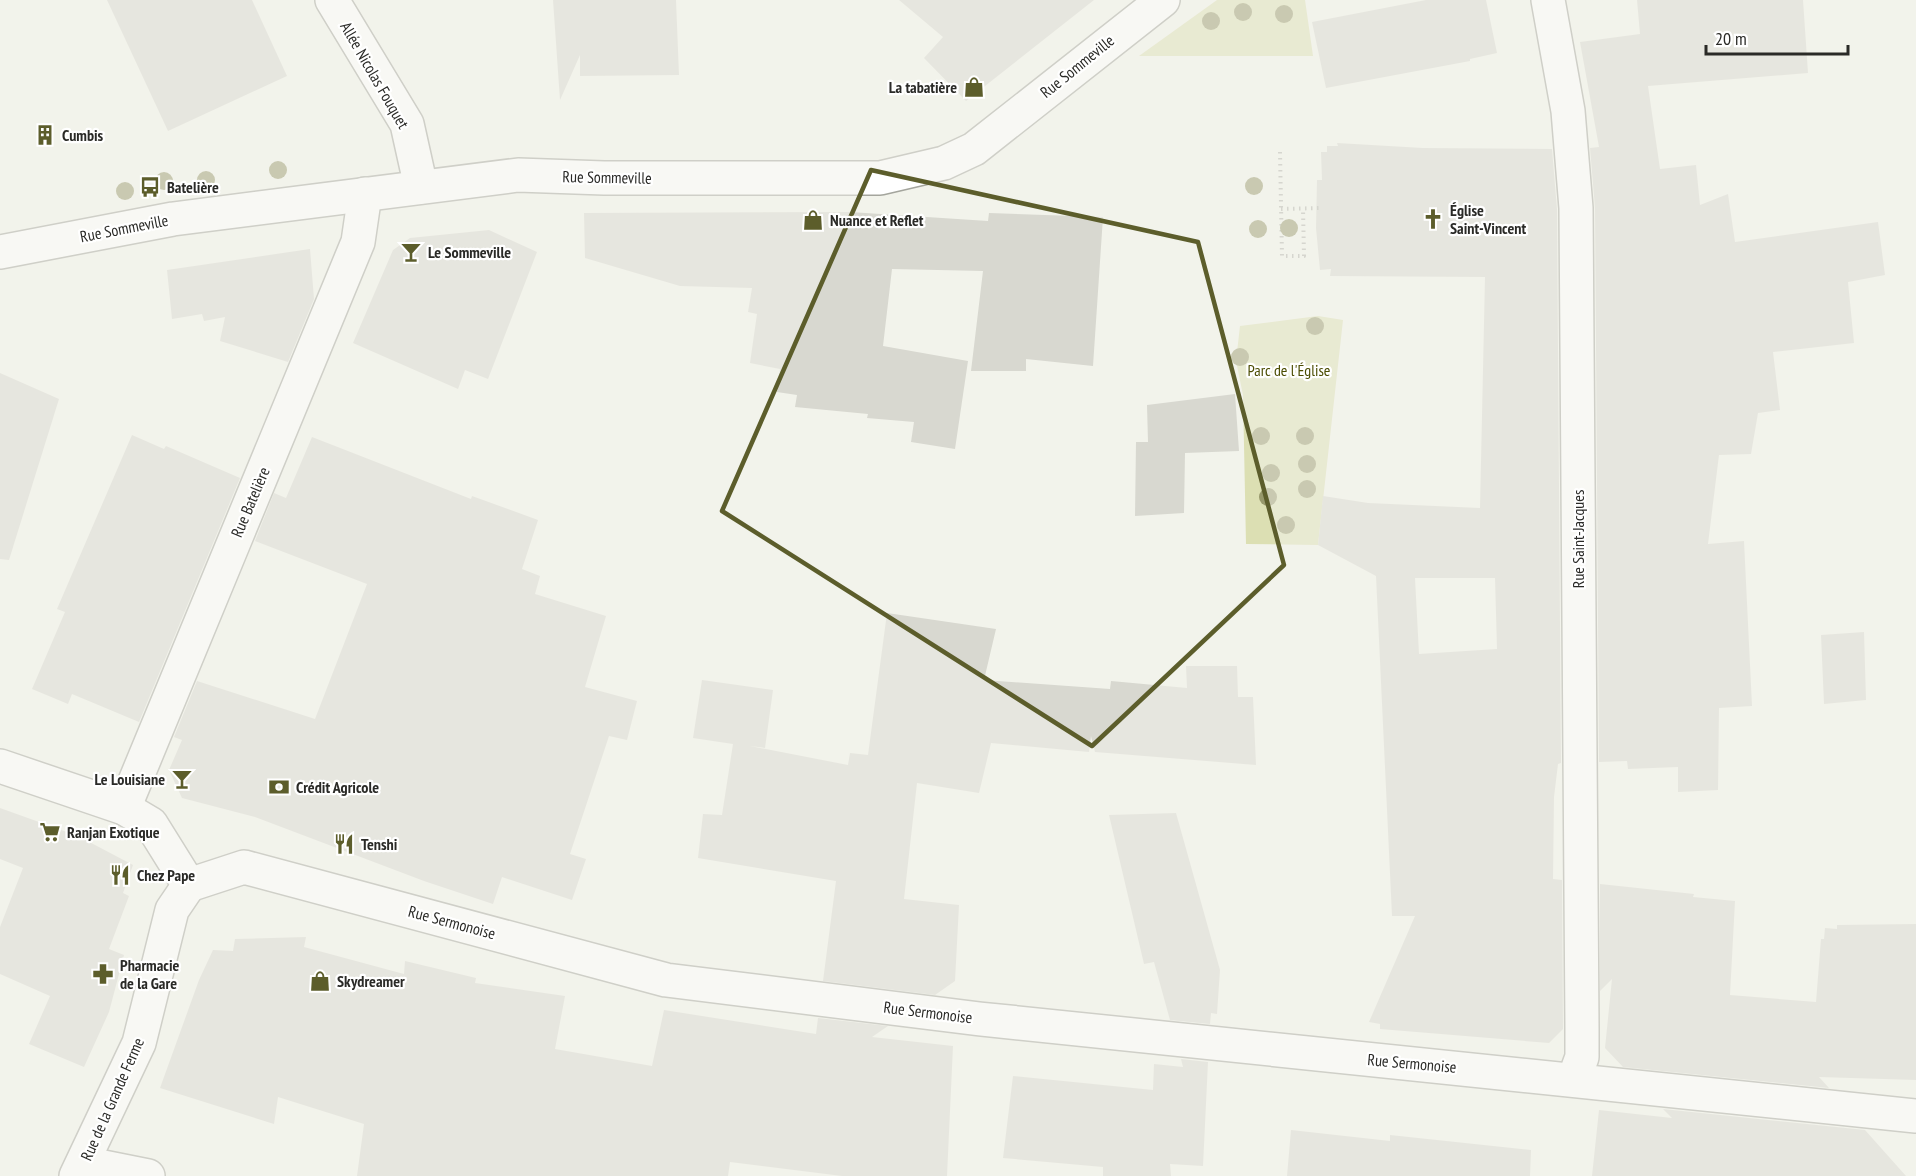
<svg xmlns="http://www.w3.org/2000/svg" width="1916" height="1176" viewBox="0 0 1916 1176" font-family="'PT Sans Narrow',sans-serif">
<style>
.green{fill:#dcdfb3}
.building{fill:#d8d8d0;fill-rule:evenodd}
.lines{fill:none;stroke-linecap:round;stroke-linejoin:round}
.minor-casing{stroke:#a4a59d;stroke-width:36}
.major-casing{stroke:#a4a59d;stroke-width:36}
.path{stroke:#b3b4ad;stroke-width:4;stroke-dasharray:1.5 4.5;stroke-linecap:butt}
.minor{stroke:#fff;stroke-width:33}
.major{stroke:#fff;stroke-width:33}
.tree{fill:#97986b}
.marked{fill:none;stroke:#5c5d2b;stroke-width:4.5;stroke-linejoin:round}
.labels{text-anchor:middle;stroke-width:4.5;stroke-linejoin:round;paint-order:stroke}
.street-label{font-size:16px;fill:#2a2a27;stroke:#fff}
.poi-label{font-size:16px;font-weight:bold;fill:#2a2a27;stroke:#fff;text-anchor:start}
.park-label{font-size:16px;fill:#4c4d03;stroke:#fff}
</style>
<rect width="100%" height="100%" fill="#f2f3eb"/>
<g class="green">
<path d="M 1217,0 L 1305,0 L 1313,56 L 1139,56 Z"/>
<path d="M 1318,316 L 1343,320 L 1318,545 L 1246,544 L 1243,395 L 1236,361 L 1240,326 Z"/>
</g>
<g class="building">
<path d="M 107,0 L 252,0 L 287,76 L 168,131 Z"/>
<path d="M 553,0 L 676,0 L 679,75 L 580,76 L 580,55 L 560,100 Z"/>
<path d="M 899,0 L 1094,0 L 966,101 L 924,58 L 943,37 Z"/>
<path d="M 1426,0 L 1486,0 L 1497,53 L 1470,59 L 1470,61 L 1326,88 L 1312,22 Z"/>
<path d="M 1637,0 L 1803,0 L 1808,73 L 1648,86 L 1660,169 L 1696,165 L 1700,205 L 1728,194 L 1735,242 L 1878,222 L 1885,275 L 1848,282 L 1854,343 L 1773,352 L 1780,410 L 1758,413 L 1751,454 L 1719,455 L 1708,544 L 1744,541 L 1752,706 L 1719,708 L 1718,790 L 1678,792 L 1678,767 L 1628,769 L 1627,761 L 1599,762 L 1595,208 L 1590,148 L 1599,147 L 1580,42 L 1640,34 Z"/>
<path d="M 1337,143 L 1423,148 L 1552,149 L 1557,209 L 1561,763 L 1558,764 L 1554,797 L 1553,879 L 1562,880 L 1563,1029 L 1549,1043 L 1380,1029 L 1380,1024 L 1369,1022 L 1415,916 L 1392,916 L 1376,576 L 1318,545 L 1323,496 L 1368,503 L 1480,508 L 1485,277 L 1330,276 L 1331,269 L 1320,270 L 1316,228 L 1317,180 L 1322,180 L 1321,152 L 1327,152 L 1327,146 L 1338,146 ZM 1415,578 L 1495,578 L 1497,649 L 1419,654 Z"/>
<path d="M 850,212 L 988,221 L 989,213 L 1103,217 L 1093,366 L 1026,359 L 1026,371 L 971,371 L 983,271 L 892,269 L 883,346 L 968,361 L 955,449 L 911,442 L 914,422 L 867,418 L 868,414 L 795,407 L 797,395 L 777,392 L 780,369 L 750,363 L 757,314 L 748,312 L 752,288 L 680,286 L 585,258 L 584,213 Z"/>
<path d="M 489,230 L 537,252 L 488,379 L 465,370 L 458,389 L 353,343 L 393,250 L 410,238 Z"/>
<path d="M 310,249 L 314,299 L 288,362 L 220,341 L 225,317 L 204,321 L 202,314 L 172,319 L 167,270 Z"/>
<path d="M 0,373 L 59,399 L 9,560 L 0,559 Z"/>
<path d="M 1235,394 L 1239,451 L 1185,453 L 1184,513 L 1135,516 L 1136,442 L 1148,442 L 1147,405 Z"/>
<path d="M 132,435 L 164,449 L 166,446 L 240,478 L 139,722 L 72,694 L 68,704 L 32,689 L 65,612 L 57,609 Z"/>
<path d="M 312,437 L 471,499 L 472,496 L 538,520 L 522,569 L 540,576 L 535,594 L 606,616 L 585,687 L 637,701 L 627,740 L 609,736 L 570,854 L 586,859 L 572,900 L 502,877 L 493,904 L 424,881 L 255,817 L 182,798 L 169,770 L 182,740 L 174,737 L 197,681 L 315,719 L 367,584 L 255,541 L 274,493 L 286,498 Z"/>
<path d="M 887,613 L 996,629 L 984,680 L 1110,689 L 1111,681 L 1187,688 L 1186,666 L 1237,666 L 1238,697 L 1253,697 L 1256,765 L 1095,752 L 1091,736 L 1089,752 L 991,743 L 979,793 L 917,783 L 904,899 L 959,905 L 955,981 L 935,995 L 823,981 L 836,881 L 698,858 L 703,814 L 722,815 L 733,744 L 693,738 L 702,680 L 773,690 L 765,748 L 750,746 L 848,765 L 850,753 L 868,755 Z"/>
<path d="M 1864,632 L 1866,700 L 1824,704 L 1821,635 Z"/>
<path d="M 0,808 L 78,836 L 133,865 L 123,893 L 129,896 L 109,949 L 124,955 L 109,1012 L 84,1067 L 29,1044 L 50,996 L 0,974 L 0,927 L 23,868 L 0,859 Z"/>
<path d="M 1176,813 L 1220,970 L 1217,1014 L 1211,1013 L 1210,1024 L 1170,1020 L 1154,962 L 1144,964 L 1109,815 Z"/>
<path d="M 1600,884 L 1694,894 L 1693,897 L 1735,901 L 1730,995 L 1816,1002 L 1821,939 L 1824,939 L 1825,928 L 1837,929 L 1837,925 L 1916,924 L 1916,1080 L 1819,1077 L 1829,1088 L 1623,1067 L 1605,1048 L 1612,979 L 1600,991 Z"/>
<path d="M 306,937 L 304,947 L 404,974 L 405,961 L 476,978 L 475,983 L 565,996 L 555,1049 L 652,1066 L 664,1010 L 816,1034 L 818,1018 L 888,1026 L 872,1037 L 953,1046 L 947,1176 L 842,1176 L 730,1162 L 728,1176 L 357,1176 L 364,1124 L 278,1097 L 274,1124 L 160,1088 L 199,980 L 213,950 L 233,951 L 235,939 Z"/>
<path d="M 1181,1059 L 1208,1062 L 1203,1166 L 1170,1164 L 1171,1176 L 1103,1176 L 1103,1167 L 1003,1158 L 1013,1076 L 1153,1090 L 1154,1064 L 1183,1067 Z"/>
<path d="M 1663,1109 L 1865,1130 L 1906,1176 L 1592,1176 L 1599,1110 L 1672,1118 Z"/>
<path d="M 1291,1130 L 1390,1141 L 1390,1135 L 1531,1150 L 1530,1176 L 1287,1176 Z"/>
</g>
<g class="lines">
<g class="minor-casing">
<g id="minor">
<path d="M 332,0 L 407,124 L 421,187"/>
<path d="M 1548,0 L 1568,111 L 1576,208 L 1582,1028 L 1582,1057 L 1574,1079"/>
<path d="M 0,766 L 124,808 L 151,824 L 189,885"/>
<path d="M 124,808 L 358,242 L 365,194"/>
<path d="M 189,885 L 244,867 L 666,980 L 980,1019 L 1916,1116"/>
<path d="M 83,1163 L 148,1176"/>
<path d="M 76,1176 L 139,1043 L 172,910 L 189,885"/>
</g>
</g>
<g class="major-casing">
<path id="major" d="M 0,252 L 173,219 L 518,175 L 604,178 L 880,178 L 944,163 L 974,149 L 1163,0"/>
</g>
<g class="path">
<path d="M 1280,152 L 1282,256 L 1304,256 L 1303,209"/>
<path d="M 1281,209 L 1321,208"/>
</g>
<use href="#minor" class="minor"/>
<use href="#major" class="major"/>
</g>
<g class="tree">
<circle cx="1243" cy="12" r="9"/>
<circle cx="1284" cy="14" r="9"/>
<circle cx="1211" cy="21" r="9"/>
<circle cx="278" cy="170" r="9"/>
<circle cx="206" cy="180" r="9"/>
<circle cx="164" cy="181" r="9"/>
<circle cx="1254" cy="186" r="9"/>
<circle cx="125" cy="191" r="9"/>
<circle cx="1289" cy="228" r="9"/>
<circle cx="1258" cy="229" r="9"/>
<circle cx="1315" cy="326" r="9"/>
<circle cx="1240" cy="357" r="9"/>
<circle cx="1261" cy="436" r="9"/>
<circle cx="1305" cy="436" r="9"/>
<circle cx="1307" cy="464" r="9"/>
<circle cx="1271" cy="473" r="9"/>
<circle cx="1307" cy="489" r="9"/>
<circle cx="1268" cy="497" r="9"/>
<circle cx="1286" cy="525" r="9"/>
</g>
<path d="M0 0H1916V1176H0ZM 871,170 L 1198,242 L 1284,565 L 1092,746 L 722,511 Z" fill="#f2f3eb" fill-opacity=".55" fill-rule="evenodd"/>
<path class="marked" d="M 871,170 L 1198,242 L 1284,565 L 1092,746 L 722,511 Z"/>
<defs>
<g id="shop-bare" transform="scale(1.62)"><path d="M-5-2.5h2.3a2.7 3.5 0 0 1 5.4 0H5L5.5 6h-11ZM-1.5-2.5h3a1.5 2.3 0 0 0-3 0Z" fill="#5c5d2b" stroke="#fff" stroke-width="2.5" paint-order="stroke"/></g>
<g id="building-bare" transform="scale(1.62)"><path d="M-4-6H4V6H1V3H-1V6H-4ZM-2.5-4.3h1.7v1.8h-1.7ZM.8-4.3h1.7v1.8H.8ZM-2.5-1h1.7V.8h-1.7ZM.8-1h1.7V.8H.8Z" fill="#5c5d2b" stroke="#fff" stroke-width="2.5" paint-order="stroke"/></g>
<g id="bus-bare" transform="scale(1.62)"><path d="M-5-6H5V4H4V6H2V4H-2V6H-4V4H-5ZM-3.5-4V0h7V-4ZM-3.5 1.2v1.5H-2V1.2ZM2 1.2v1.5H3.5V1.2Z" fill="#5c5d2b" stroke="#fff" stroke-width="2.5" paint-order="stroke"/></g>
<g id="church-bare" transform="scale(1.62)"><path d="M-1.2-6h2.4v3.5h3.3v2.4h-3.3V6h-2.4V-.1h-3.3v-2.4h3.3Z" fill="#5c5d2b" stroke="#fff" stroke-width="2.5" paint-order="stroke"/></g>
<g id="bar-bare" transform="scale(1.62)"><path d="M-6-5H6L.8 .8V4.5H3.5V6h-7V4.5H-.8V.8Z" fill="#5c5d2b" stroke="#fff" stroke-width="2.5" paint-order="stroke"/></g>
<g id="bank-bare" transform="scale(1.62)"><path d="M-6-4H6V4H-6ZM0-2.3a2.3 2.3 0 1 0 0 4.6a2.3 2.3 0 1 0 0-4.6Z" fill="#5c5d2b" stroke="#fff" stroke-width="2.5" paint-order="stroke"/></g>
<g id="supermarket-bare" transform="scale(1.62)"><path d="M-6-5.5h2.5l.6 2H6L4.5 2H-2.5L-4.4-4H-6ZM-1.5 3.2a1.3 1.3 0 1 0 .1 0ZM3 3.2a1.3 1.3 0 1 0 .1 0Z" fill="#5c5d2b" stroke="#fff" stroke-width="2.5" paint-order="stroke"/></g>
<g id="restaurant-bare" transform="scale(1.62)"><path d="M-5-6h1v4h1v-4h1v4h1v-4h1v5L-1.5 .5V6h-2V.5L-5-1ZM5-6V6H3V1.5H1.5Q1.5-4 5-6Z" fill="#5c5d2b" stroke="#fff" stroke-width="2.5" paint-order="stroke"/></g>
<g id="pharmacy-bare" transform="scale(1.62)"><path d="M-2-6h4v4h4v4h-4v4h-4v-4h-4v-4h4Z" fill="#5c5d2b" stroke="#fff" stroke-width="2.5" paint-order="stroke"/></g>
</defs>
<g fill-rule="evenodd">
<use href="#shop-bare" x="974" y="87"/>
<use href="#building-bare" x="45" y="135"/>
<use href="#bus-bare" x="150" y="187"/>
<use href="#church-bare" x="1433" y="219"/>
<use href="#shop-bare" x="813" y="220"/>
<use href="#bar-bare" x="411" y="252"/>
<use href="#bar-bare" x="182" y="779"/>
<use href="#bank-bare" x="279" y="787"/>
<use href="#supermarket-bare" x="50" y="832"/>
<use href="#restaurant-bare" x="344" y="844"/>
<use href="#restaurant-bare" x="120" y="875"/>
<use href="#pharmacy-bare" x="103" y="974"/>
<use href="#shop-bare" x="320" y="981"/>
</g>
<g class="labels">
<g class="street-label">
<text transform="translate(1077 66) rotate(-39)" y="6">Rue Sommeville</text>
<text transform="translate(375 75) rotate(60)" y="6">Allée Nicolas Fouquet</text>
<text transform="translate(607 177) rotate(1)" y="6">Rue Sommeville</text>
<text transform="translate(124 228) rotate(-11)" y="6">Rue Sommeville</text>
<text transform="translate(250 502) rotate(-67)" y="6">Rue Batelière</text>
<text transform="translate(1578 539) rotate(-90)" y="6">Rue Saint-Jacques</text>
<text transform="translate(452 922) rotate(15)" y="6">Rue Sermonoise</text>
<text transform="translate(928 1012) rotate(7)" y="6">Rue Sermonoise</text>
<text transform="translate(1412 1063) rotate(5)" y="6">Rue Sermonoise</text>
<text transform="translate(112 1099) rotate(-66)" y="6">Rue de la Grande Ferme</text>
</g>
<g class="poi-label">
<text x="957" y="93" text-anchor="end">La tabatière</text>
<text x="62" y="141">Cumbis</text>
<text x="167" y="193">Batelière</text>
<text x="1450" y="216">Église<tspan x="1450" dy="18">Saint-Vincent</tspan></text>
<text x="830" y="226">Nuance et Reflet</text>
<text x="428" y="258">Le Sommeville</text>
<text x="165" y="785" text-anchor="end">Le Louisiane</text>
<text x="296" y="793">Crédit Agricole</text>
<text x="67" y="838">Ranjan Exotique</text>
<text x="361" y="850">Tenshi</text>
<text x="137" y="881">Chez Pape</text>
<text x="120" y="971">Pharmacie<tspan x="120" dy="18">de la Gare</tspan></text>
<text x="337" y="987">Skydreamer</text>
</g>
<g class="park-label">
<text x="1289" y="376">Parc de l'Église</text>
</g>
</g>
<path d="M1706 45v9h142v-9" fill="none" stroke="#2a2a27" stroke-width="3"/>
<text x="1715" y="45" font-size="18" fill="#2a2a27" stroke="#ffffff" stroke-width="4.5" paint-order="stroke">20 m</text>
</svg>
